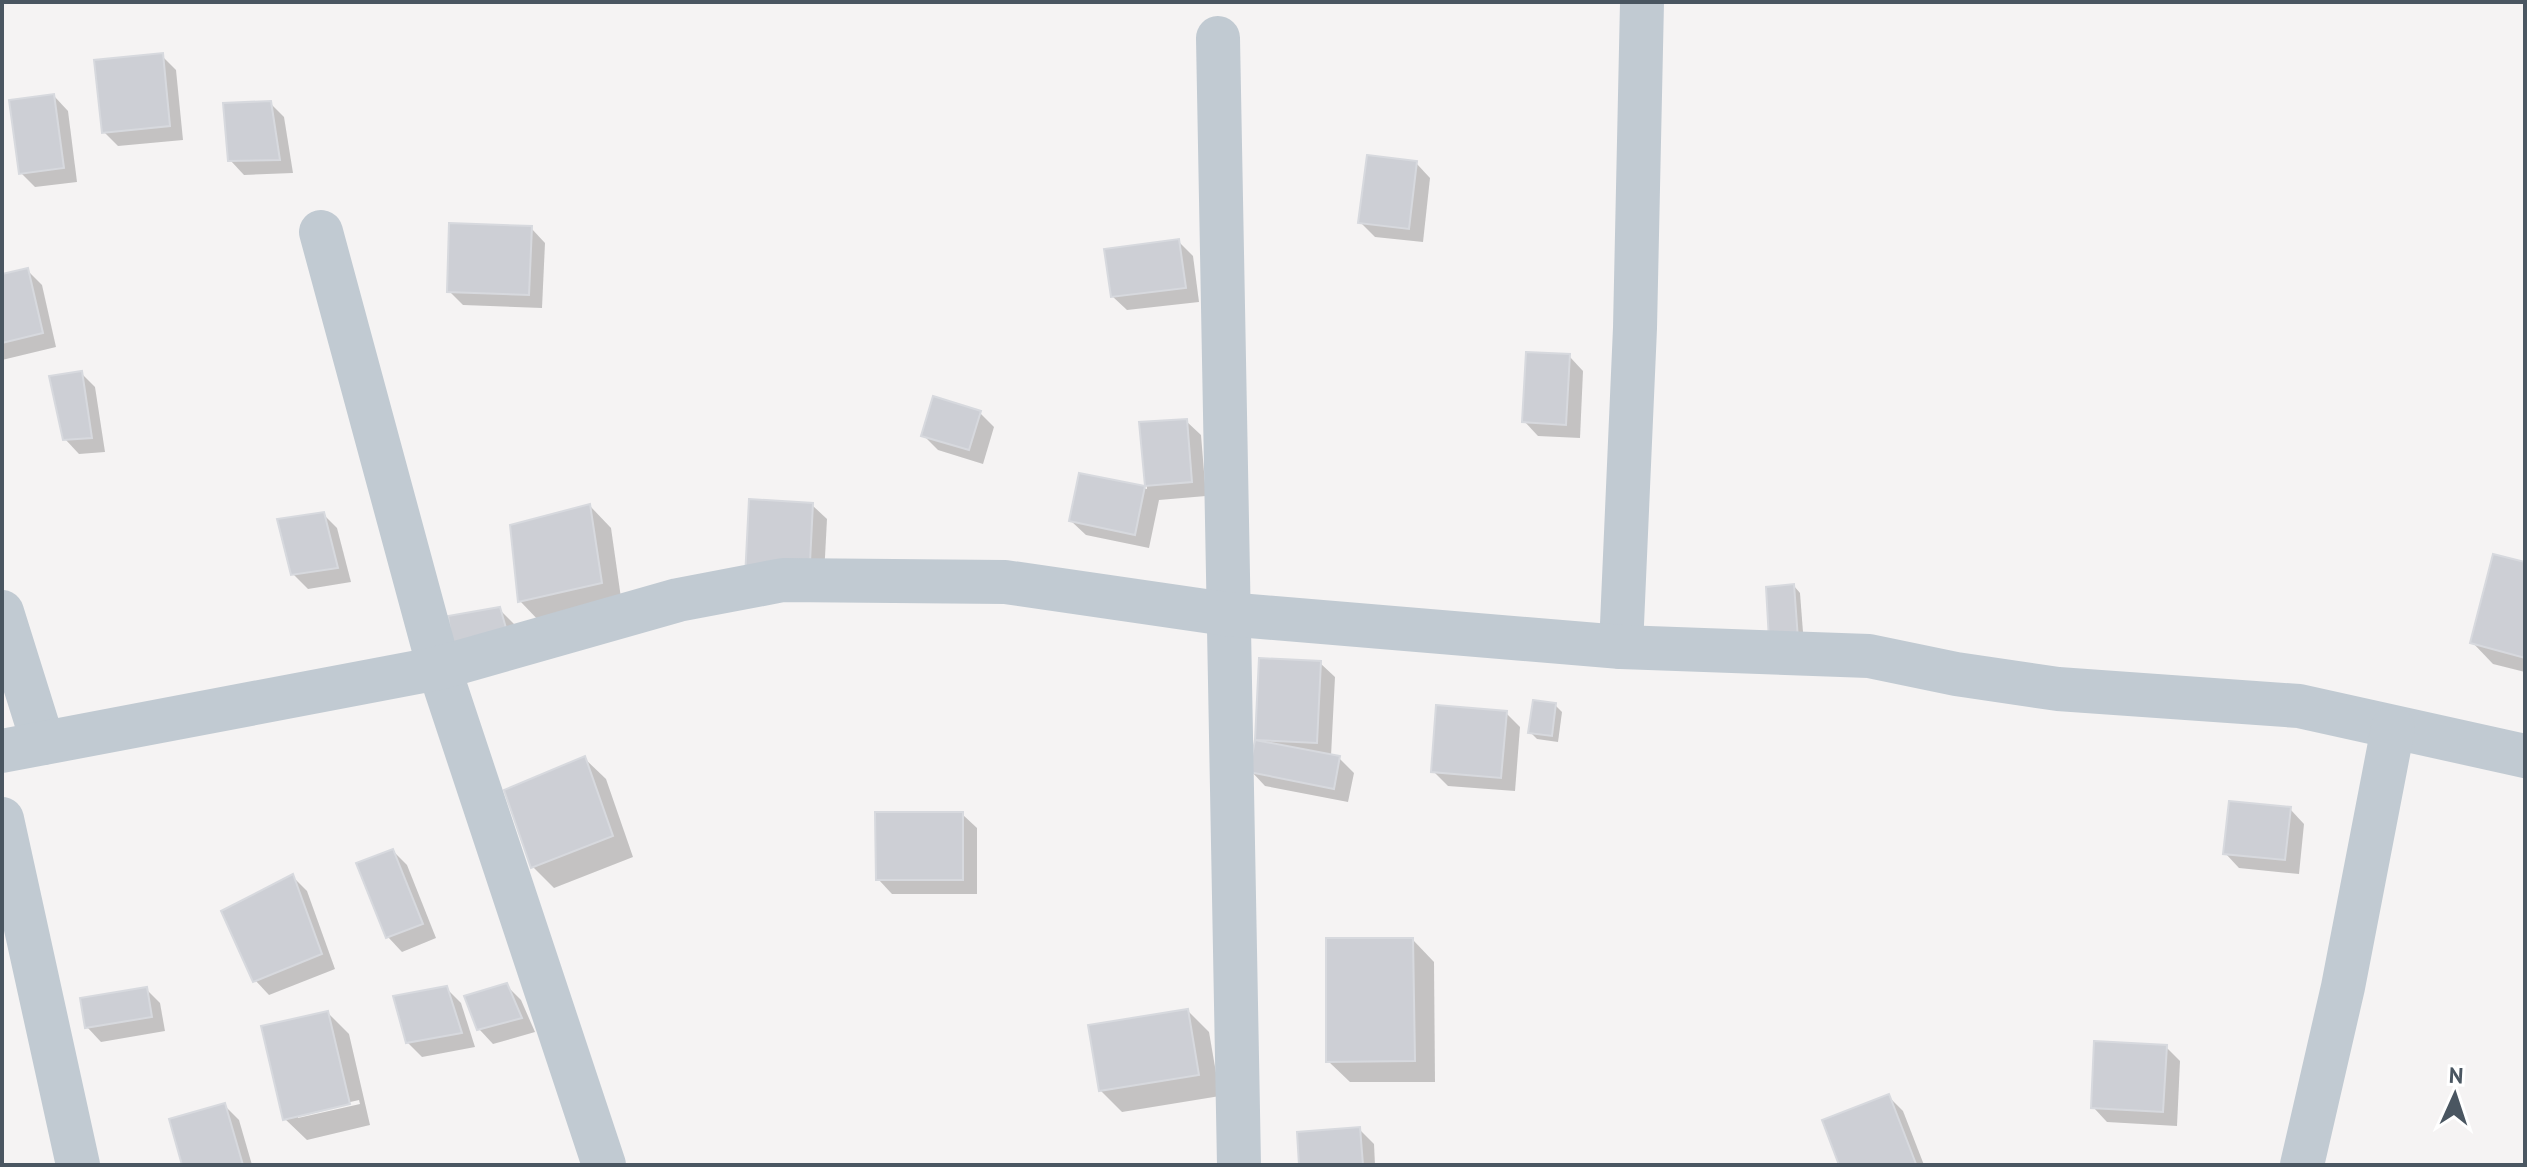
<svg xmlns="http://www.w3.org/2000/svg" width="2527" height="1167" viewBox="0 0 2527 1167" font-family="'PT Sans',sans-serif">
<style>
.shadow{fill:#0003;fill-rule:evenodd}
.building{fill:#cdcfd5;stroke:#d7d9de;stroke-width:2}
.lines{fill:none;stroke-linecap:round;stroke-linejoin:round}
.minor{stroke:#c1cad2;stroke-width:44}
</style>
<rect width="100%" height="100%" fill="#f5f3f3"/>
<g class="shadow">
<path d="M 162,56 L 176,70 L 183,140 L 118,146 L 104,132 Z"/>
<path d="M 54,96 L 68,111 L 77,182 L 35,187 L 21,173 Z"/>
<path d="M 270,103 L 284,117 L 293,173 L 244,175 L 230,160 Z"/>
<path d="M 1416,163 L 1430,178 L 1423,242 L 1375,237 L 1360,222 Z"/>
<path d="M 531,228 L 545,243 L 542,308 L 463,305 L 449,291 Z"/>
<path d="M 1179,242 L 1193,256 L 1199,302 L 1127,310 L 1112,296 Z"/>
<path d="M 27,270 L 42,285 L 56,347 L 2,360 L 2,276 Z"/>
<path d="M 1569,356 L 1583,371 L 1580,438 L 1538,436 L 1524,421 Z"/>
<path d="M 81,373 L 95,387 L 105,452 L 79,454 L 65,439 Z"/>
<path d="M 980,413 L 994,427 L 983,464 L 938,450 L 923,435 Z"/>
<path d="M 1186,421 L 1201,435 L 1206,496 L 1159,500 L 1149,548 L 1086,535 L 1071,521 L 1081,476 L 1147,489 L 1142,424 Z"/>
<path d="M 812,505 L 827,519 L 823,595 L 761,592 Z"/>
<path d="M 590,506 L 611,528 L 622,605 L 541,623 L 520,601 Z"/>
<path d="M 323,514 L 337,528 L 351,582 L 308,589 L 293,574 Z"/>
<path d="M 2525,564 L 2525,672 L 2493,664 L 2472,642 Z"/>
<path d="M 1794,586 L 1800,593 L 1804,645 L 1778,646 Z"/>
<path d="M 499,609 L 514,624 L 522,649 L 470,664 Z"/>
<path d="M 1320,663 L 1335,677 L 1331,756 L 1339,758 L 1354,773 L 1348,802 L 1265,786 L 1251,771 L 1257,740 Z"/>
<path d="M 1555,705 L 1562,712 L 1558,742 L 1537,739 L 1530,732 Z"/>
<path d="M 1506,713 L 1520,727 L 1515,791 L 1448,786 L 1433,771 Z"/>
<path d="M 584,758 L 606,779 L 633,857 L 554,888 L 533,867 Z"/>
<path d="M 2290,809 L 2304,824 L 2299,874 L 2239,868 L 2225,853 Z"/>
<path d="M 962,814 L 977,828 L 977,894 L 892,894 L 878,879 Z"/>
<path d="M 393,851 L 407,865 L 436,938 L 402,952 L 388,937 Z"/>
<path d="M 293,877 L 307,891 L 335,969 L 269,995 L 255,980 Z"/>
<path d="M 1413,940 L 1434,962 L 1435,1082 L 1350,1082 L 1328,1061 Z"/>
<path d="M 506,985 L 521,1000 L 535,1032 L 493,1044 L 479,1029 Z"/>
<path d="M 446,988 L 461,1003 L 475,1047 L 422,1057 L 407,1042 Z"/>
<path d="M 146,989 L 160,1003 L 165,1031 L 101,1042 L 87,1027 Z"/>
<path d="M 1188,1011 L 1209,1032 L 1220,1096 L 1122,1112 L 1100,1090 Z"/>
<path d="M 328,1013 L 349,1034 L 370,1125 L 307,1140 L 285,1119 ZM 359,1100 L 360,1104 L 298,1118 L 298,1114 Z"/>
<path d="M 2166,1047 L 2180,1061 L 2177,1126 L 2107,1122 L 2093,1107 Z"/>
<path d="M 1888,1096 L 1903,1111 L 1924,1165 L 1842,1165 L 1824,1121 Z"/>
<path d="M 224,1105 L 239,1120 L 252,1165 L 184,1165 Z"/>
<path d="M 1359,1129 L 1374,1144 L 1375,1165 L 1301,1165 Z"/>
</g>
<g class="building">
<path d="M 163,53 L 170,126 L 102,133 L 94,60 Z"/>
<path d="M 54,94 L 64,168 L 19,174 L 9,100 Z"/>
<path d="M 271,101 L 280,160 L 228,161 L 223,103 Z"/>
<path d="M 1367,155 L 1417,161 L 1409,229 L 1358,223 Z"/>
<path d="M 449,223 L 532,226 L 529,295 L 447,292 Z"/>
<path d="M 1179,239 L 1186,288 L 1111,297 L 1104,249 Z"/>
<path d="M 28,268 L 43,333 L 2,343 L 2,274 Z"/>
<path d="M 1526,352 L 1570,354 L 1566,425 L 1522,422 Z"/>
<path d="M 82,371 L 92,438 L 63,440 L 49,376 Z"/>
<path d="M 933,396 L 981,411 L 969,450 L 921,436 Z"/>
<path d="M 1187,419 L 1192,482 L 1145,486 L 1139,422 Z"/>
<path d="M 1079,473 L 1145,486 L 1135,535 L 1069,521 Z"/>
<path d="M 749,499 L 813,503 L 809,582 L 745,578 Z"/>
<path d="M 590,504 L 602,583 L 518,602 L 510,525 Z"/>
<path d="M 324,512 L 338,568 L 291,575 L 277,519 Z"/>
<path d="M 2493,554 L 2525,562 L 2525,658 L 2470,643 Z"/>
<path d="M 1794,584 L 1798,639 L 1769,640 L 1766,587 Z"/>
<path d="M 500,607 L 508,635 L 453,651 L 448,616 Z"/>
<path d="M 1259,658 L 1321,661 L 1317,743 L 1255,740 Z"/>
<path d="M 1533,700 L 1556,703 L 1552,736 L 1528,733 Z"/>
<path d="M 1436,705 L 1507,711 L 1501,778 L 1431,772 Z"/>
<path d="M 1255,740 L 1340,756 L 1334,789 L 1249,772 Z"/>
<path d="M 585,756 L 613,836 L 531,868 L 504,790 Z"/>
<path d="M 2229,801 L 2291,807 L 2285,860 L 2223,854 Z"/>
<path d="M 875,812 L 963,812 L 963,880 L 876,880 Z"/>
<path d="M 393,849 L 423,924 L 386,938 L 356,863 Z"/>
<path d="M 293,874 L 322,954 L 253,982 L 221,911 Z"/>
<path d="M 1326,938 L 1413,938 L 1415,1061 L 1326,1062 Z"/>
<path d="M 507,983 L 522,1018 L 477,1030 L 464,996 Z"/>
<path d="M 447,986 L 462,1033 L 406,1043 L 393,996 Z"/>
<path d="M 147,987 L 152,1017 L 85,1028 L 80,998 Z"/>
<path d="M 1188,1009 L 1199,1075 L 1099,1091 L 1088,1025 Z"/>
<path d="M 328,1011 L 350,1104 L 283,1120 L 261,1026 Z"/>
<path d="M 2094,1041 L 2167,1045 L 2163,1112 L 2091,1108 Z"/>
<path d="M 1889,1094 L 1916,1164 L 1839,1165 L 1822,1120 Z"/>
<path d="M 225,1103 L 243,1165 L 182,1165 L 169,1119 Z"/>
<path d="M 1360,1127 L 1363,1165 L 1299,1165 L 1297,1132 Z"/>
</g>
<g class="lines">
<g class="minor">
<path d="M 1218,38 L 1239,1165"/>
<path d="M 321,232 L 439,668 L 604,1165"/>
<path d="M 2,612 L 43,743"/>
<path d="M 1621,647 L 1635,328 L 1642,2"/>
<path d="M 2,751 L 439,668 L 678,600 L 783,580 L 1005,582 L 1226,614 L 1621,647 L 1869,656 L 1956,674 L 2058,689 L 2299,706 L 2525,756"/>
<path d="M 2,819 L 78,1165"/>
<path d="M 2302,1165 L 2343,987 L 2393,728"/>
</g>
</g>
<rect width="2527" height="1167" fill="none" stroke="#4a5661" stroke-width="8"/>
<g transform="translate(2455 1095) rotate(3)" stroke="#ffffff" stroke-width="6" paint-order="stroke">
<path d="M0-6L14 30L0 20L-14 30Z" fill="#4a5661"/>
<text y="-12" font-size="22" font-weight="bold" text-anchor="middle" fill="#4a5661">N</text>
</g>
</svg>
